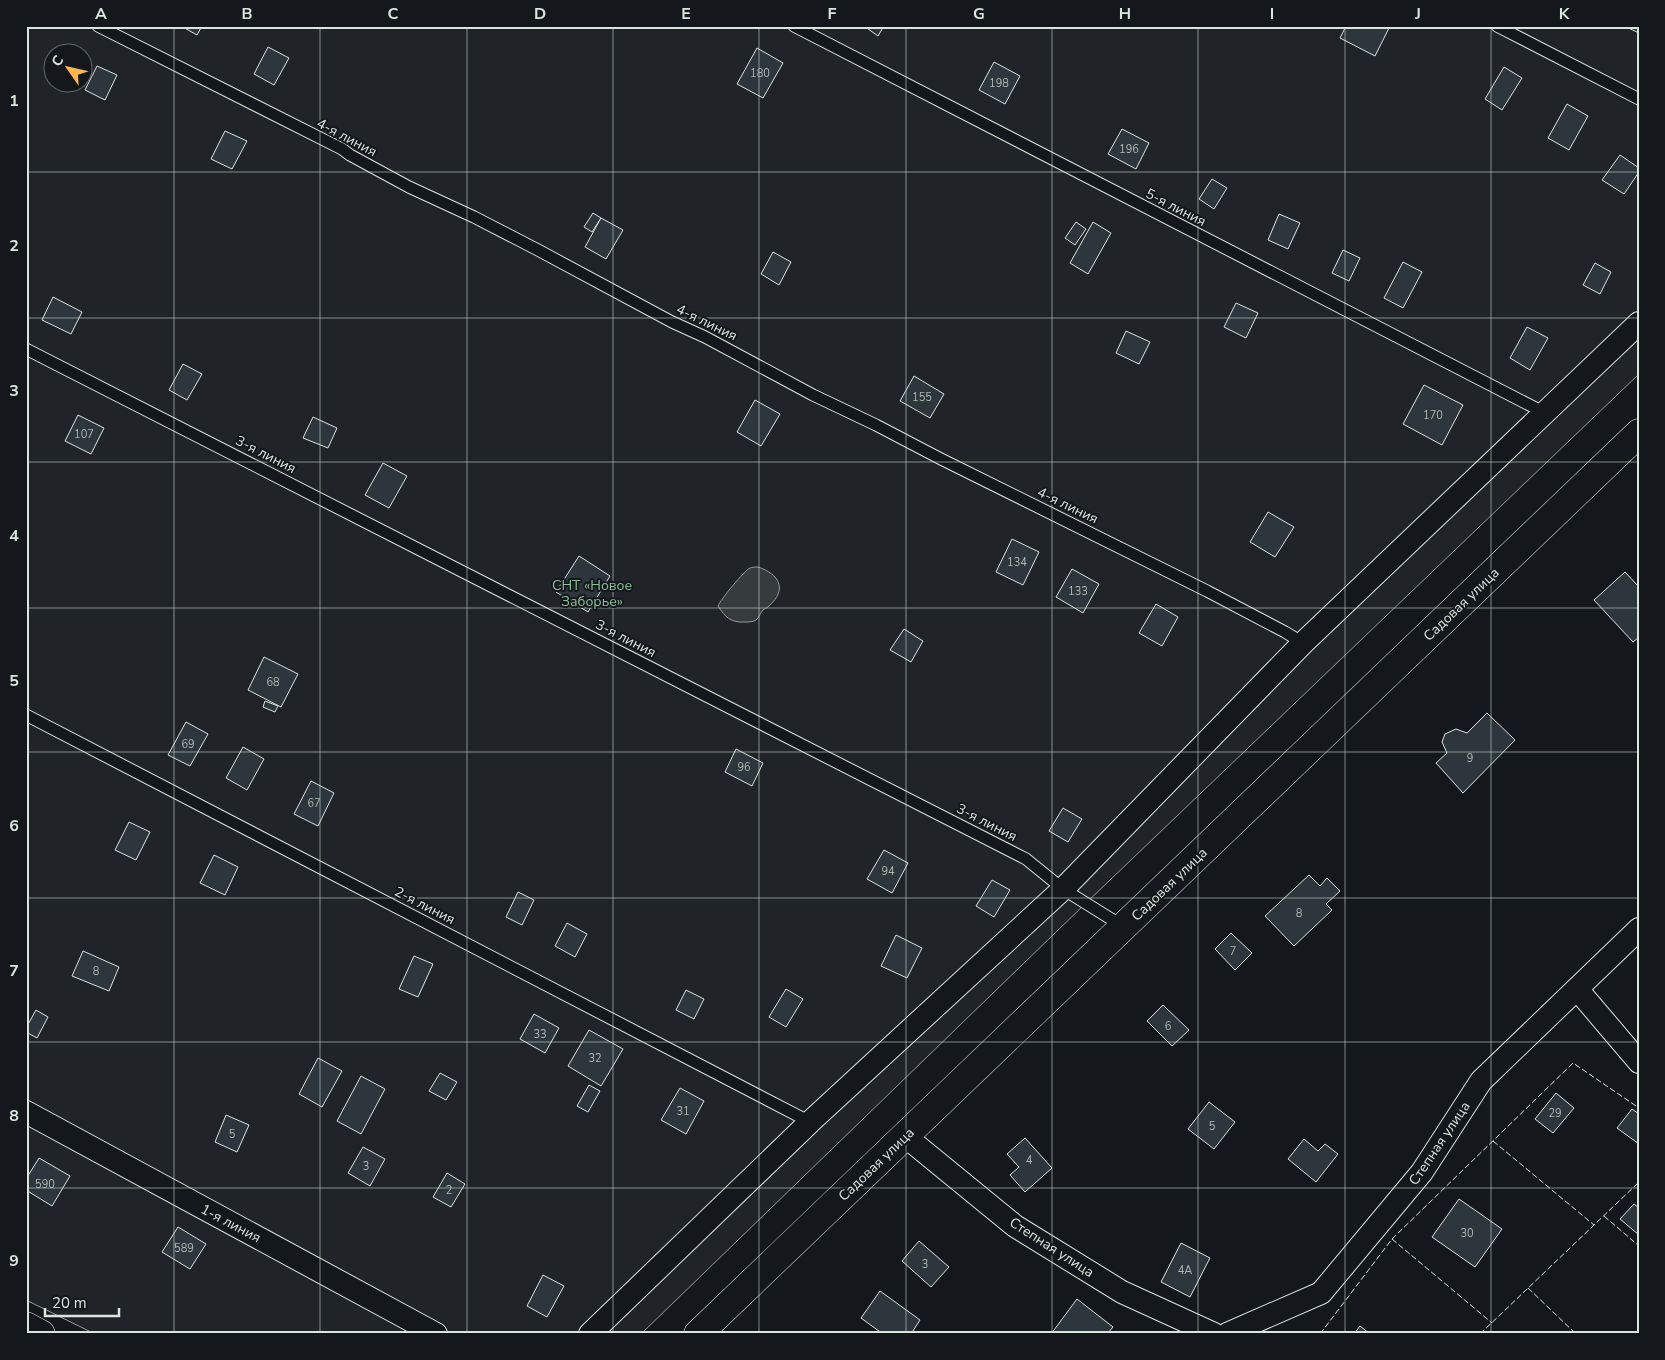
<svg xmlns="http://www.w3.org/2000/svg" width="1665" height="1360" viewBox="0 0 1665 1360" font-family="'Nunito Sans',sans-serif">
<style>
.green{fill:#202428;stroke:#939e99;fill-rule:evenodd}
.water{fill:#363b3e;stroke:#939e99}
.building{fill:#2c363c;stroke:#d8e6dc}
.lines{fill:none;stroke-linecap:round;stroke-linejoin:round}
.lane-casing{stroke:#d8e6dc;stroke-width:13}
.street-casing{stroke:#d8e6dc;stroke-width:24}
.secondary-casing{stroke:#d8e6dc;stroke-width:29}
.primary-casing{stroke:#d8e6dc;stroke-width:29}
.lane{stroke:#14181c;stroke-width:11}
.street{stroke:#14181c;stroke-width:22}
.secondary{stroke:#14181c;stroke-width:28}
.primary{stroke:#14181c;stroke-width:28}
.fence{stroke:#d8e6dc;stroke-width:1;stroke-dasharray:6 2.5;stroke-linecap:butt}
.grid{fill:none;stroke:#d8e6dc;stroke-width:1;stroke-opacity:0.55}
.labels{text-anchor:middle;stroke-width:4;stroke-linejoin:round;paint-order:stroke}
.number-label{font-size:11px;fill:#adbab4}
.street-label{font-size:14px;fill:#d8e6dc;stroke:#14181c}
.park-label{font-size:14px;fill:#8ac095;stroke:#14181c}
.neatline{fill:none;stroke:#d8e6dc;stroke-width:2}
.grid-label{font-size:16px;text-anchor:middle;font-weight:bold;fill:#d8e6dc}
</style>
<rect width="100%" height="100%" fill="#14181c"/>
<path class="green" d="M 26,26 L 1639,26 L 1639,374 L 1086,903 L 641,1334 L 95,1334 L 26,1300 ZM 52,52 L 82,52 L 82,82 L 52,82 Z"/>
<path class="water" d="M 758,567 C 779,574 788,589 769,606 C 767,608 764,609 763,610 C 760,613 759,618 756,620 C 753,622 749,622 745,622 C 731,623 725,617 718,606 C 720,600 745,570 750,568 C 752,567 755,567 758,567 Z"/>
<g class="building">
<path d="M 181,26 L 202,26 L 197,35 Z"/>
<path d="M 864,26 L 884,26 L 878,36 Z"/>
<path d="M 1346,26 L 1390,26 L 1375,56 L 1340,38 Z"/>
<path d="M 1624,26 L 1639,26 L 1639,33 Z"/>
<path d="M 268,47 L 289,58 L 274,85 L 254,74 Z"/>
<path d="M 757,48 L 783,63 L 763,98 L 737,84 Z"/>
<path d="M 994,62 L 1020,76 L 1005,104 L 979,90 Z"/>
<path d="M 97,66 L 117,75 L 105,100 L 85,90 Z"/>
<path d="M 1504,67 L 1522,78 L 1502,110 L 1485,99 Z"/>
<path d="M 1567,104 L 1588,116 L 1569,150 L 1548,138 Z"/>
<path d="M 1122,129 L 1149,143 L 1136,169 L 1108,154 Z"/>
<path d="M 225,131 L 247,141 L 232,169 L 211,159 Z"/>
<path d="M 1620,155 L 1639,168 L 1639,172 L 1624,194 L 1602,180 Z"/>
<path d="M 1212,179 L 1227,188 L 1214,209 L 1199,199 Z"/>
<path d="M 593,213 L 601,218 L 592,232 L 584,227 Z"/>
<path d="M 1279,214 L 1300,223 L 1288,249 L 1268,240 Z"/>
<path d="M 601,218 L 623,230 L 606,259 L 585,247 Z"/>
<path d="M 1076,222 L 1086,229 L 1075,245 L 1065,238 Z"/>
<path d="M 1093,222 L 1111,233 L 1088,274 L 1070,263 Z"/>
<path d="M 1343,250 L 1360,258 L 1349,281 L 1332,273 Z"/>
<path d="M 773,252 L 791,262 L 779,285 L 761,274 Z"/>
<path d="M 1403,262 L 1422,272 L 1403,308 L 1384,298 Z"/>
<path d="M 1595,263 L 1611,272 L 1600,294 L 1583,285 Z"/>
<path d="M 53,297 L 82,312 L 71,334 L 42,320 Z"/>
<path d="M 1236,303 L 1258,313 L 1246,338 L 1224,327 Z"/>
<path d="M 1527,327 L 1548,338 L 1530,370 L 1510,358 Z"/>
<path d="M 1126,331 L 1150,342 L 1139,364 L 1116,353 Z"/>
<path d="M 183,364 L 202,374 L 187,400 L 169,390 Z"/>
<path d="M 914,376 L 944,394 L 930,418 L 900,401 Z"/>
<path d="M 1424,385 L 1463,405 L 1442,445 L 1403,424 Z"/>
<path d="M 755,400 L 780,414 L 761,446 L 737,432 Z"/>
<path d="M 78,415 L 104,428 L 91,454 L 65,441 Z"/>
<path d="M 313,417 L 337,428 L 328,448 L 303,438 Z"/>
<path d="M 383,463 L 407,476 L 389,508 L 365,495 Z"/>
<path d="M 1268,512 L 1294,527 L 1275,557 L 1250,542 Z"/>
<path d="M 1012,539 L 1039,552 L 1023,585 L 996,572 Z"/>
<path d="M 579,556 L 610,576 L 588,612 L 556,592 Z"/>
<path d="M 1072,569 L 1099,584 L 1083,613 L 1056,597 Z"/>
<path d="M 1625,572 L 1639,587 L 1639,637 L 1633,642 L 1594,600 Z"/>
<path d="M 1156,604 L 1178,617 L 1162,646 L 1139,633 Z"/>
<path d="M 904,629 L 923,641 L 911,662 L 890,650 Z"/>
<path d="M 264,657 L 298,674 L 281,707 L 248,690 Z"/>
<path d="M 265,701 L 278,706 L 275,712 L 263,707 Z"/>
<path d="M 1487,713 L 1515,740 L 1463,793 L 1436,763 L 1447,753 L 1442,742 L 1445,734 L 1456,729 L 1467,733 Z"/>
<path d="M 186,722 L 208,734 L 190,766 L 168,755 Z"/>
<path d="M 243,747 L 264,759 L 247,790 L 226,778 Z"/>
<path d="M 736,749 L 763,763 L 752,786 L 725,772 Z"/>
<path d="M 311,781 L 334,793 L 318,826 L 294,814 Z"/>
<path d="M 1063,808 L 1082,819 L 1068,842 L 1049,831 Z"/>
<path d="M 129,822 L 150,832 L 136,860 L 115,850 Z"/>
<path d="M 884,850 L 908,863 L 892,893 L 867,879 Z"/>
<path d="M 214,855 L 238,867 L 225,895 L 200,883 Z"/>
<path d="M 1309,875 L 1320,886 L 1327,878 L 1340,891 L 1326,904 L 1332,910 L 1294,946 L 1265,916 Z"/>
<path d="M 992,880 L 1010,890 L 994,917 L 976,906 Z"/>
<path d="M 518,892 L 534,900 L 522,925 L 506,917 Z"/>
<path d="M 567,923 L 587,934 L 575,957 L 555,946 Z"/>
<path d="M 1231,933 L 1252,953 L 1235,970 L 1215,949 Z"/>
<path d="M 896,935 L 922,948 L 907,978 L 881,966 Z"/>
<path d="M 83,951 L 119,967 L 109,991 L 72,976 Z"/>
<path d="M 414,956 L 433,964 L 418,997 L 399,989 Z"/>
<path d="M 786,989 L 803,999 L 786,1027 L 769,1017 Z"/>
<path d="M 686,990 L 704,999 L 694,1019 L 676,1010 Z"/>
<path d="M 1163,1005 L 1189,1030 L 1172,1046 L 1147,1021 Z"/>
<path d="M 36,1010 L 48,1017 L 37,1038 L 26,1032 L 26,1028 Z"/>
<path d="M 534,1014 L 559,1028 L 545,1053 L 520,1039 Z"/>
<path d="M 589,1030 L 623,1049 L 601,1086 L 568,1066 Z"/>
<path d="M 318,1058 L 342,1071 L 322,1107 L 299,1094 Z"/>
<path d="M 440,1073 L 457,1082 L 446,1100 L 429,1091 Z"/>
<path d="M 361,1076 L 385,1089 L 361,1134 L 337,1121 Z"/>
<path d="M 589,1085 L 600,1091 L 588,1112 L 577,1106 Z"/>
<path d="M 680,1088 L 704,1101 L 686,1134 L 661,1120 Z"/>
<path d="M 1556,1093 L 1574,1108 L 1553,1133 L 1535,1119 Z"/>
<path d="M 1209,1102 L 1235,1122 L 1214,1149 L 1188,1129 Z"/>
<path d="M 1632,1109 L 1639,1114 L 1639,1144 L 1617,1128 Z"/>
<path d="M 226,1115 L 249,1125 L 237,1152 L 215,1142 Z"/>
<path d="M 1025,1138 L 1052,1168 L 1025,1192 L 1010,1175 L 1019,1167 L 1007,1154 Z"/>
<path d="M 1304,1139 L 1318,1151 L 1325,1144 L 1338,1154 L 1316,1182 L 1288,1159 Z"/>
<path d="M 363,1147 L 385,1159 L 370,1186 L 348,1173 Z"/>
<path d="M 39,1158 L 70,1176 L 52,1206 L 26,1190 L 26,1179 Z"/>
<path d="M 447,1173 L 465,1184 L 451,1207 L 433,1197 Z"/>
<path d="M 1459,1199 L 1502,1229 L 1475,1267 L 1432,1237 Z"/>
<path d="M 1634,1204 L 1639,1208 L 1639,1235 L 1620,1219 Z"/>
<path d="M 178,1227 L 206,1244 L 190,1269 L 162,1252 Z"/>
<path d="M 919,1241 L 949,1267 L 931,1287 L 902,1261 Z"/>
<path d="M 1181,1243 L 1210,1258 L 1190,1297 L 1161,1282 Z"/>
<path d="M 543,1275 L 564,1286 L 547,1317 L 527,1306 Z"/>
<path d="M 880,1291 L 920,1320 L 911,1334 L 883,1334 L 861,1318 Z"/>
<path d="M 1077,1299 L 1113,1327 L 1107,1334 L 1051,1334 Z"/>
<path d="M 1360,1326 L 1370,1334 L 1354,1334 Z"/>
</g>
<g class="lines">
<g class="lane-casing">
<g id="lane">
<path d="M 98,26 L 342,149 L 350,155 L 409,187 L 474,217 L 538,250 L 672,322 L 705,337 L 813,395 L 876,425 L 941,459 L 1207,591 L 1285,632 L 1303,643"/>
<path d="M 794,26 L 1545,413"/>
<path d="M 1497,26 L 1639,99"/>
<path d="M 26,349 L 1026,859 L 1063,889 L 1124,927"/>
<path d="M 26,715 L 810,1122"/>
</g>
</g>
<g class="street-casing">
<g id="street">
<path d="M 1577,989 L 1639,1062"/>
<path d="M 26,1112 L 436,1334"/>
<path d="M 905,1136 L 1015,1226 L 1122,1292 L 1214,1334"/>
<path d="M 590,1334 L 810,1122 L 1063,889 L 1303,643 L 1639,323"/>
<path d="M 1227,1334 L 1321,1293 L 1422,1172 L 1481,1081 L 1639,929"/>
</g>
</g>
<g class="secondary-casing">
<path id="secondary" d="M 698,1334 L 1639,433"/>
</g>
<g class="primary-casing">
<path id="primary" d="M 26,1326 L 41,1334"/>
</g>
<use href="#lane" class="lane"/>
<use href="#street" class="street"/>
<use href="#secondary" class="secondary"/>
<use href="#primary" class="primary"/>
<g class="fence">
<path d="M 1493,1141 L 1594,1225"/>
<path d="M 1604,1216 L 1639,1246"/>
<path d="M 1392,1239 L 1492,1323"/>
<path d="M 1528,1288 L 1576,1334"/>
<path d="M 1320,1334 L 1392,1239 L 1573,1063 L 1639,1108"/>
<path d="M 1480,1334 L 1639,1182"/>
</g>
</g>
<path class="grid" d="M 174,26 L 174,1334M 320,26 L 320,1334M 467,26 L 467,1334M 613,26 L 613,1334M 759,26 L 759,1334M 906,26 L 906,1334M 1052,26 L 1052,1334M 1198,26 L 1198,1334M 1345,26 L 1345,1334M 1491,26 L 1491,1334M 26,172 L 1639,172M 26,318 L 1639,318M 26,462 L 1639,462M 26,608 L 1639,608M 26,752 L 1639,752M 26,898 L 1639,898M 26,1042 L 1639,1042M 26,1188 L 1639,1188"/>
<g class="labels">
<g class="number-label">
<text x="760" y="77">180</text>
<text x="999" y="87">198</text>
<text x="1129" y="153">196</text>
<text x="922" y="401">155</text>
<text x="1433" y="419">170</text>
<text x="84" y="438">107</text>
<text x="1017" y="566">134</text>
<text x="1078" y="595">133</text>
<text x="273" y="686">68</text>
<text x="188" y="748">69</text>
<text x="1470" y="762">9</text>
<text x="744" y="771">96</text>
<text x="314" y="807">67</text>
<text x="888" y="875">94</text>
<text x="1299" y="917">8</text>
<text x="1233" y="955">7</text>
<text x="96" y="975">8</text>
<text x="1168" y="1030">6</text>
<text x="540" y="1038">33</text>
<text x="595" y="1062">32</text>
<text x="683" y="1115">31</text>
<text x="1555" y="1117">29</text>
<text x="1212" y="1130">5</text>
<text x="232" y="1138">5</text>
<text x="1029" y="1164">4</text>
<text x="366" y="1170">3</text>
<text x="45" y="1188">590</text>
<text x="449" y="1194">2</text>
<text x="1467" y="1237">30</text>
<text x="184" y="1252">589</text>
<text x="925" y="1268">3</text>
<text x="1185" y="1274">4А</text>
</g>
<g class="street-label">
<text transform="translate(347 137) rotate(28)" y="5">4-я линия</text>
<text transform="translate(1176 207) rotate(27)" y="5">5-я линия</text>
<text transform="translate(707 322) rotate(26)" y="5">4-я линия</text>
<text transform="translate(266 454) rotate(27)" y="5">3-я линия</text>
<text transform="translate(1068 505) rotate(26)" y="5">4-я линия</text>
<text transform="translate(1461 604) rotate(-44)" y="5">Садовая улица</text>
<text transform="translate(626 638) rotate(27)" y="5">3-я линия</text>
<text transform="translate(987 822) rotate(27)" y="5">3-я линия</text>
<text transform="translate(1169 884) rotate(-44)" y="5">Садовая улица</text>
<text transform="translate(425 905) rotate(27)" y="5">2-я линия</text>
<text transform="translate(1439 1143) rotate(-56)" y="5">Степная улица</text>
<text transform="translate(876 1164) rotate(-44)" y="5">Садовая улица</text>
<text transform="translate(231 1223) rotate(28)" y="5">1-я линия</text>
<text transform="translate(1052 1247) rotate(33)" y="5">Степная улица</text>
</g>
<g class="park-label">
<text x="592" y="590">СНТ «Новое<tspan x="592" dy="16">Заборье»</tspan></text>
</g>
</g>
<rect width="1665" height="1360" fill="none" stroke="#14181c" stroke-width="55"/>
<g transform="translate(68 68) rotate(304)"><circle r="24" fill="#14181c" stroke="#626a69"/>
<path d="M0-4L9 19L0 12L-9 19Z" fill="#ffb74d"/>
<text y="-8" font-size="14" font-weight="bold" text-anchor="middle" fill="#d8e6dc">С</text>
</g>
<path d="M45 1308v8h74v-8" fill="none" stroke="#d8e6dc" stroke-width="2.5"/>
<text x="52" y="1308" font-size="15" fill="#d8e6dc" stroke="#14181c" stroke-width="4" paint-order="stroke">20 m</text>
<rect x="28" y="28" width="1610" height="1304" class="neatline"/>
<g class="grid-label">
<text x="101" y="19">A</text>
<text x="247" y="19">B</text>
<text x="393" y="19">C</text>
<text x="540" y="19">D</text>
<text x="686" y="19">E</text>
<text x="832" y="19">F</text>
<text x="979" y="19">G</text>
<text x="1125" y="19">H</text>
<text x="1272" y="19">I</text>
<text x="1418" y="19">J</text>
<text x="1564" y="19">K</text>
<text x="14" y="106">1</text>
<text x="14" y="251">2</text>
<text x="14" y="396">3</text>
<text x="14" y="541">4</text>
<text x="14" y="686">5</text>
<text x="14" y="831">6</text>
<text x="14" y="976">7</text>
<text x="14" y="1121">8</text>
<text x="14" y="1266">9</text>
</g>
</svg>
